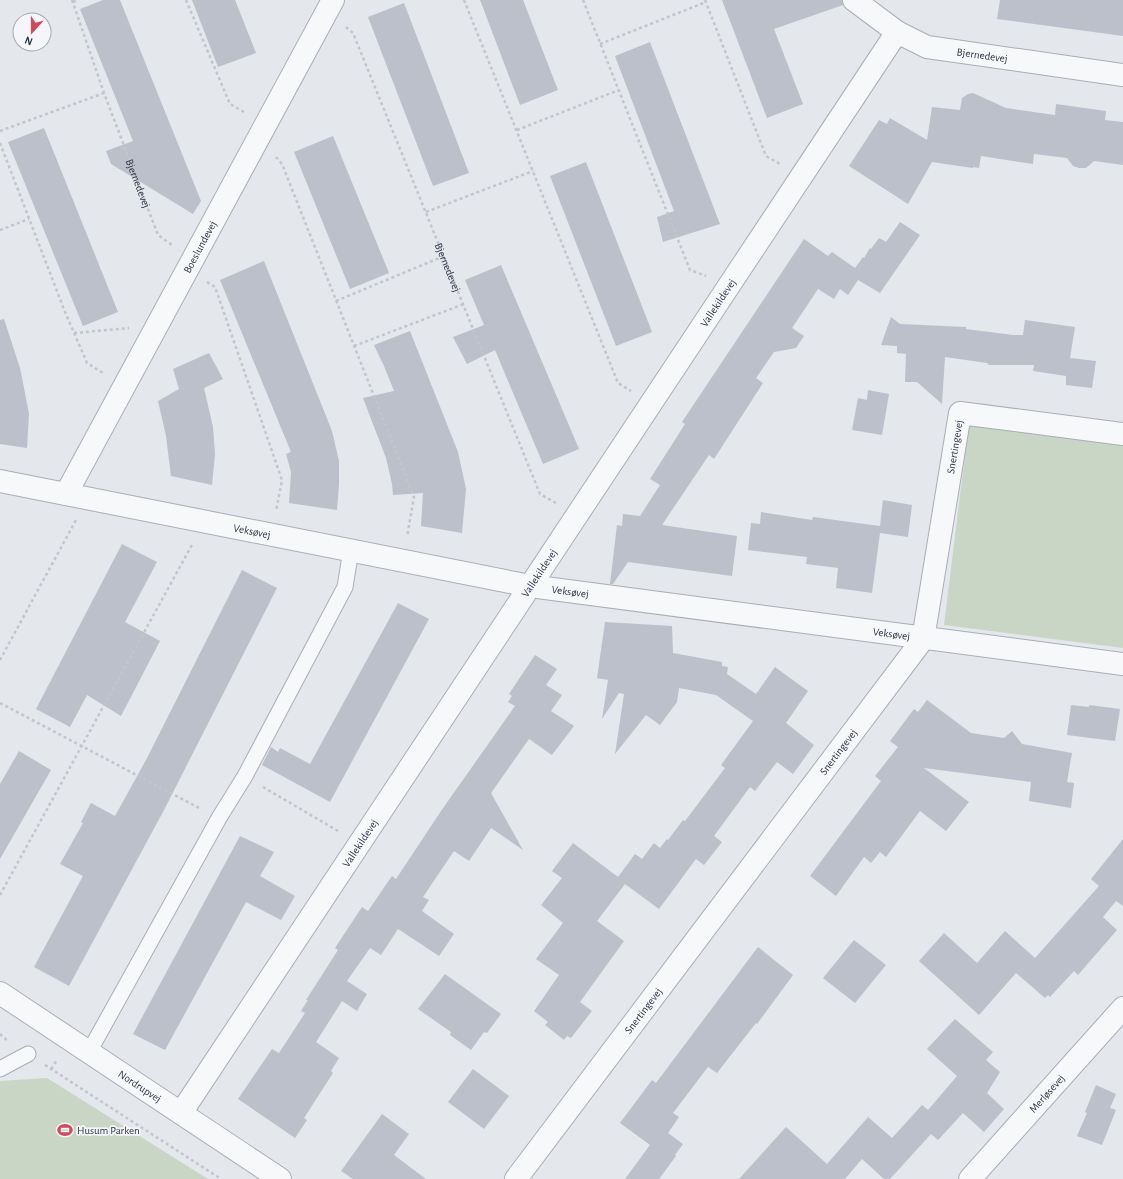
<svg xmlns="http://www.w3.org/2000/svg" width="1123" height="1179" viewBox="0 0 1123 1179" font-family="'Alegreya Sans',sans-serif">
<style>
.green{fill:#c9d6c5}
.building{fill:#bbc0ca}
.lines{fill:none;stroke-linecap:round;stroke-linejoin:round}
.service-casing{stroke:#a9aeb7;stroke-width:17}
.minor-casing{stroke:#a9aeb7;stroke-width:24}
.path{stroke:#c2c5cb;stroke-width:2.5;stroke-dasharray:3 3;stroke-linecap:butt}
.service{stroke:#f7f8fa;stroke-width:15}
.minor{stroke:#f7f8fa;stroke-width:22}
.labels{text-anchor:middle;stroke-width:3.5;stroke-linejoin:round;paint-order:stroke}
.street-label{font-size:11px;fill:#2b3445;stroke:#f4f6f9}
.poi-label{font-size:11px;fill:#2b3445;stroke:#f4f6f9;text-anchor:start}
</style>
<rect width="100%" height="100%" fill="#e4e7ec"/>
<g class="green">
<path d="M 969,423 L 1123,445 L 1123,648 L 944,625 Z"/>
<path d="M 47,1078 L 208,1179 L 0,1179 L 0,1081 Z"/>
</g>
<g class="building">
<path d="M 103,0 L 120,0 L 201,201 L 193,214 L 111,164 L 106,151 L 133,141 L 80,9 Z"/>
<path d="M 192,0 L 235,0 L 256,53 L 218,67 Z"/>
<path d="M 480,0 L 523,0 L 558,90 L 520,105 Z"/>
<path d="M 722,0 L 842,0 L 843,5 L 774,29 L 803,104 L 767,118 Z"/>
<path d="M 1000,0 L 1123,0 L 1123,36 L 997,19 Z"/>
<path d="M 404,3 L 469,173 L 433,186 L 368,17 Z"/>
<path d="M 650,42 L 720,224 L 663,242 L 657,217 L 674,211 L 615,56 Z"/>
<path d="M 973,93 L 1006,108 L 1055,115 L 1056,104 L 1106,111 L 1105,120 L 1123,122 L 1123,165 L 1094,161 L 1086,168 L 1079,168 L 1073,166 L 1067,158 L 1034,154 L 1033,164 L 981,156 L 979,168 L 973,167 L 973,168 L 932,162 L 908,204 L 849,166 L 879,120 L 887,124 L 890,118 L 927,140 L 932,107 L 960,110 L 962,98 L 968,94 Z"/>
<path d="M 44,128 L 118,312 L 83,326 L 8,142 Z"/>
<path d="M 333,136 L 389,273 L 350,289 L 294,152 Z"/>
<path d="M 586,162 L 652,332 L 616,346 L 550,176 Z"/>
<path d="M 900,222 L 920,235 L 880,293 L 858,280 L 848,295 L 840,289 L 834,299 L 818,289 L 792,328 L 804,336 L 796,348 L 774,352 L 756,378 L 763,383 L 714,459 L 709,455 L 662,525 L 737,536 L 732,576 L 628,562 L 613,584 L 610,584 L 617,525 L 622,526 L 623,514 L 640,516 L 660,485 L 650,479 L 685,424 L 682,422 L 804,239 L 828,256 L 832,252 L 855,268 L 863,257 L 864,258 L 870,248 L 871,249 L 879,238 L 886,242 Z"/>
<path d="M 264,261 L 332,431 L 339,461 L 339,484 L 337,510 L 289,503 L 291,472 L 286,454 L 291,452 L 220,280 Z"/>
<path d="M 501,265 L 579,449 L 543,464 L 495,350 L 467,364 L 453,337 L 484,325 L 465,280 Z"/>
<path d="M 891,317 L 900,324 L 966,327 L 966,329 L 1013,335 L 1023,335 L 1025,320 L 1075,327 L 1070,358 L 1096,361 L 1092,388 L 1066,385 L 1066,376 L 1033,371 L 1034,365 L 989,365 L 987,363 L 945,357 L 942,404 L 917,382 L 905,382 L 906,354 L 897,353 L 897,346 L 881,345 Z"/>
<path d="M 4,319 L 20,368 L 25,393 L 29,414 L 27,448 L 0,444 L 0,320 Z"/>
<path d="M 410,331 L 458,452 L 466,489 L 462,533 L 421,526 L 423,493 L 393,495 L 392,484 L 386,458 L 363,398 L 394,391 L 384,366 L 374,345 Z"/>
<path d="M 209,353 L 223,379 L 204,388 L 213,427 L 215,454 L 212,485 L 171,476 L 166,436 L 158,401 L 179,389 L 173,369 Z"/>
<path d="M 868,390 L 889,394 L 882,435 L 852,430 L 858,398 L 867,400 Z"/>
<path d="M 883,500 L 912,505 L 908,537 L 880,533 L 872,593 L 836,588 L 838,568 L 806,564 L 807,557 L 748,550 L 751,523 L 760,524 L 761,512 L 812,520 L 813,517 L 880,526 Z"/>
<path d="M 122,544 L 157,562 L 125,622 L 160,641 L 121,716 L 87,695 L 70,727 L 36,709 Z"/>
<path d="M 242,570 L 277,588 L 164,810 L 69,986 L 34,967 L 83,876 L 60,864 L 83,823 L 81,822 L 91,803 L 115,816 L 146,760 Z"/>
<path d="M 398,603 L 429,619 L 330,802 L 262,765 L 271,747 L 278,752 L 280,748 L 310,764 Z"/>
<path d="M 605,622 L 672,626 L 673,653 L 722,662 L 722,666 L 728,667 L 727,674 L 756,694 L 775,667 L 808,691 L 786,723 L 814,745 L 793,774 L 777,762 L 755,791 L 750,787 L 714,836 L 722,842 L 704,865 L 696,859 L 659,909 L 625,884 L 597,921 L 624,941 L 580,1002 L 592,1011 L 571,1038 L 567,1036 L 564,1040 L 545,1025 L 548,1022 L 534,1011 L 559,975 L 536,959 L 563,923 L 541,905 L 562,878 L 552,871 L 573,843 L 618,877 L 635,854 L 642,859 L 654,843 L 660,848 L 667,839 L 668,840 L 683,820 L 685,821 L 725,768 L 721,765 L 753,721 L 716,695 L 679,688 L 677,702 L 660,725 L 646,715 L 615,754 L 624,694 L 619,693 L 602,719 L 608,680 L 597,678 Z"/>
<path d="M 535,655 L 557,669 L 546,685 L 562,695 L 551,711 L 574,726 L 552,755 L 529,739 L 491,793 L 523,850 L 491,828 L 469,861 L 454,851 L 423,897 L 429,900 L 422,911 L 454,934 L 439,956 L 398,929 L 381,955 L 370,948 L 347,981 L 367,994 L 357,1011 L 342,1001 L 316,1042 L 339,1058 L 331,1071 L 333,1073 L 304,1118 L 307,1120 L 295,1138 L 238,1099 L 272,1049 L 279,1053 L 305,1013 L 301,1011 L 308,1000 L 306,1000 L 338,950 L 335,948 L 362,907 L 368,911 L 392,876 L 396,879 L 441,811 L 515,706 L 508,702 L 512,696 L 509,694 Z"/>
<path d="M 927,700 L 971,733 L 1004,738 L 1012,731 L 1022,744 L 1072,753 L 1067,782 L 1074,783 L 1071,808 L 1029,801 L 1031,782 L 924,768 L 969,802 L 946,831 L 920,811 L 886,857 L 880,852 L 871,863 L 864,857 L 836,896 L 810,876 L 881,781 L 875,776 L 898,747 L 890,741 L 914,709 L 918,712 Z"/>
<path d="M 1071,705 L 1089,707 L 1089,705 L 1120,709 L 1115,741 L 1067,735 Z"/>
<path d="M 19,751 L 51,770 L 0,859 L 0,784 Z"/>
<path d="M 240,836 L 274,852 L 260,876 L 295,896 L 281,920 L 246,902 L 165,1050 L 133,1034 Z"/>
<path d="M 1123,839 L 1123,906 L 1116,901 L 1103,917 L 1117,930 L 1078,975 L 1074,971 L 1050,997 L 1048,995 L 1045,998 L 1016,973 L 979,1015 L 919,961 L 944,933 L 977,963 L 1005,931 L 1035,958 L 1099,886 L 1091,879 Z"/>
<path d="M 854,940 L 886,965 L 855,1003 L 823,978 Z"/>
<path d="M 758,947 L 793,975 L 757,1024 L 756,1023 L 717,1073 L 708,1067 L 673,1113 L 679,1117 L 668,1133 L 683,1144 L 675,1155 L 676,1156 L 659,1179 L 625,1179 L 650,1145 L 620,1123 L 652,1080 L 656,1083 Z"/>
<path d="M 445,974 L 501,1014 L 487,1033 L 484,1032 L 471,1050 L 450,1035 L 451,1032 L 418,1009 Z"/>
<path d="M 955,1019 L 993,1052 L 986,1060 L 1000,1072 L 987,1093 L 1004,1109 L 984,1132 L 963,1113 L 938,1140 L 931,1134 L 890,1179 L 884,1179 L 862,1159 L 845,1179 L 739,1179 L 786,1127 L 827,1164 L 868,1117 L 892,1138 L 922,1105 L 928,1110 L 957,1076 L 927,1049 Z"/>
<path d="M 473,1069 L 509,1096 L 484,1129 L 448,1102 Z"/>
<path d="M 1096,1085 L 1116,1094 L 1110,1108 L 1116,1110 L 1102,1145 L 1077,1136 L 1087,1113 L 1085,1112 Z"/>
<path d="M 382,1114 L 409,1134 L 394,1155 L 426,1179 L 353,1179 L 341,1171 Z"/>
</g>
<g class="lines">
<g class="service-casing">
<g id="service">
<path d="M 89,1052 L 219,818 L 245,776 L 345,587 L 351,550"/>
<path d="M 0,1069 L 28,1054"/>
</g>
</g>
<g class="minor-casing">
<g id="minor">
<path id="s3" d="M 854,0 L 897,32 L 927,47 L 1123,75"/>
<path id="s4" d="M 0,481 L 530,586 L 1123,664"/>
<path id="s5" d="M 66,494 L 333,0"/>
<path id="s6" d="M 0,993 L 280,1179"/>
<path id="s7" d="M 181,1113 L 897,32"/>
<path id="s8" d="M 516,1179 L 923,639 L 960,413 L 1123,434"/>
<path id="s9" d="M 970,1179 L 1123,1008"/>
</g>
</g>
<g class="path">
<path id="s1" d="M 72,0 L 104,93 L 158,235 L 172,245"/>
<path d="M 186,0 L 230,104 L 244,112"/>
<path d="M 464,0 L 618,383 L 631,391"/>
<path d="M 583,0 L 690,270 L 706,276"/>
<path d="M 705,0 L 766,156 L 780,164"/>
<path d="M 73,2 L 78,0"/>
<path id="s2" d="M 346,27 L 353,33 L 540,494 L 556,503"/>
<path d="M 600,44 L 706,2"/>
<path d="M 517,130 L 619,90"/>
<path d="M 0,131 L 104,93"/>
<path d="M 0,143 L 65,312 L 87,363 L 103,373"/>
<path d="M 276,157 L 282,164 L 414,497 L 407,537"/>
<path d="M 426,212 L 533,171"/>
<path d="M 0,230 L 29,219"/>
<path d="M 207,282 L 215,287 L 282,480 L 276,511"/>
<path d="M 336,301 L 444,256"/>
<path d="M 74,333 L 129,328"/>
<path d="M 354,346 L 464,304"/>
<path d="M 0,660 L 76,520"/>
<path d="M 0,703 L 201,809"/>
<path d="M 263,787 L 338,831"/>
<path d="M 0,895 L 193,543"/>
<path d="M 0,1034 L 9,1042"/>
<path d="M 45,1065 L 221,1179"/>
<path d="M 51,1069 L 57,1060"/>
</g>
<use href="#service" class="service"/>
<use href="#minor" class="minor"/>
</g>
<defs>
<g id="stadium-bare" transform="scale(1.2)"><path d="M0-5a6.5 5 0 1 0 0 10a6.5 5 0 1 0 0-10ZM-3.5-1.8h7v3.6h-7Z" fill="#d1495b" stroke="#f4f6f9" stroke-width="2.5" paint-order="stroke"/></g>
</defs>
<g fill-rule="evenodd">
<use href="#stadium-bare" x="65" y="1130"/>
</g>
<g class="labels">
<g class="street-label">
<text dy="4" stroke="none"><textPath href="#s3" startOffset="143">Bjernedevej</textPath></text>
<text dy="4" stroke="none"><textPath href="#s1" startOffset="195">Bjernedevej</textPath></text>
<text dy="4" stroke="none"><textPath href="#s5" startOffset="281">Boeslundevej</textPath></text>
<text dy="4" stroke="none"><textPath href="#s2" startOffset="262">Bjernedevej</textPath></text>
<text dy="4" stroke="none"><textPath href="#s7" startOffset="972">Vallekildevej</textPath></text>
<text dy="4" stroke="none"><textPath href="#s8" startOffset="871">Snertingevej</textPath></text>
<text dy="4" stroke="none"><textPath href="#s4" startOffset="257">Veksøvej</textPath></text>
<text dy="4" stroke="none"><textPath href="#s7" startOffset="648">Vallekildevej</textPath></text>
<text dy="4" stroke="none"><textPath href="#s4" startOffset="581">Veksøvej</textPath></text>
<text dy="4" stroke="none"><textPath href="#s4" startOffset="905">Veksøvej</textPath></text>
<text dy="4" stroke="none"><textPath href="#s8" startOffset="535">Snertingevej</textPath></text>
<text dy="4" stroke="none"><textPath href="#s7" startOffset="324">Vallekildevej</textPath></text>
<text dy="4" stroke="none"><textPath href="#s8" startOffset="211">Snertingevej</textPath></text>
<text dy="4" stroke="none"><textPath href="#s6" startOffset="168">Nordrupvej</textPath></text>
<text dy="4" stroke="none"><textPath href="#s9" startOffset="115">Merløsevej</textPath></text>
</g>
<g class="poi-label">
<text x="77" y="1134">Husum Parken</text>
</g>
</g>
<g transform="translate(32 32) rotate(201)"><circle r="19" fill="#f4f6f9" stroke="#a4a8b1"/>
<path d="M0-3L7 15L0 10L-7 15Z" fill="#d1495b"/>
<text y="-6" font-size="11" font-weight="bold" text-anchor="middle" fill="#2b3445">N</text>
</g>
</svg>
